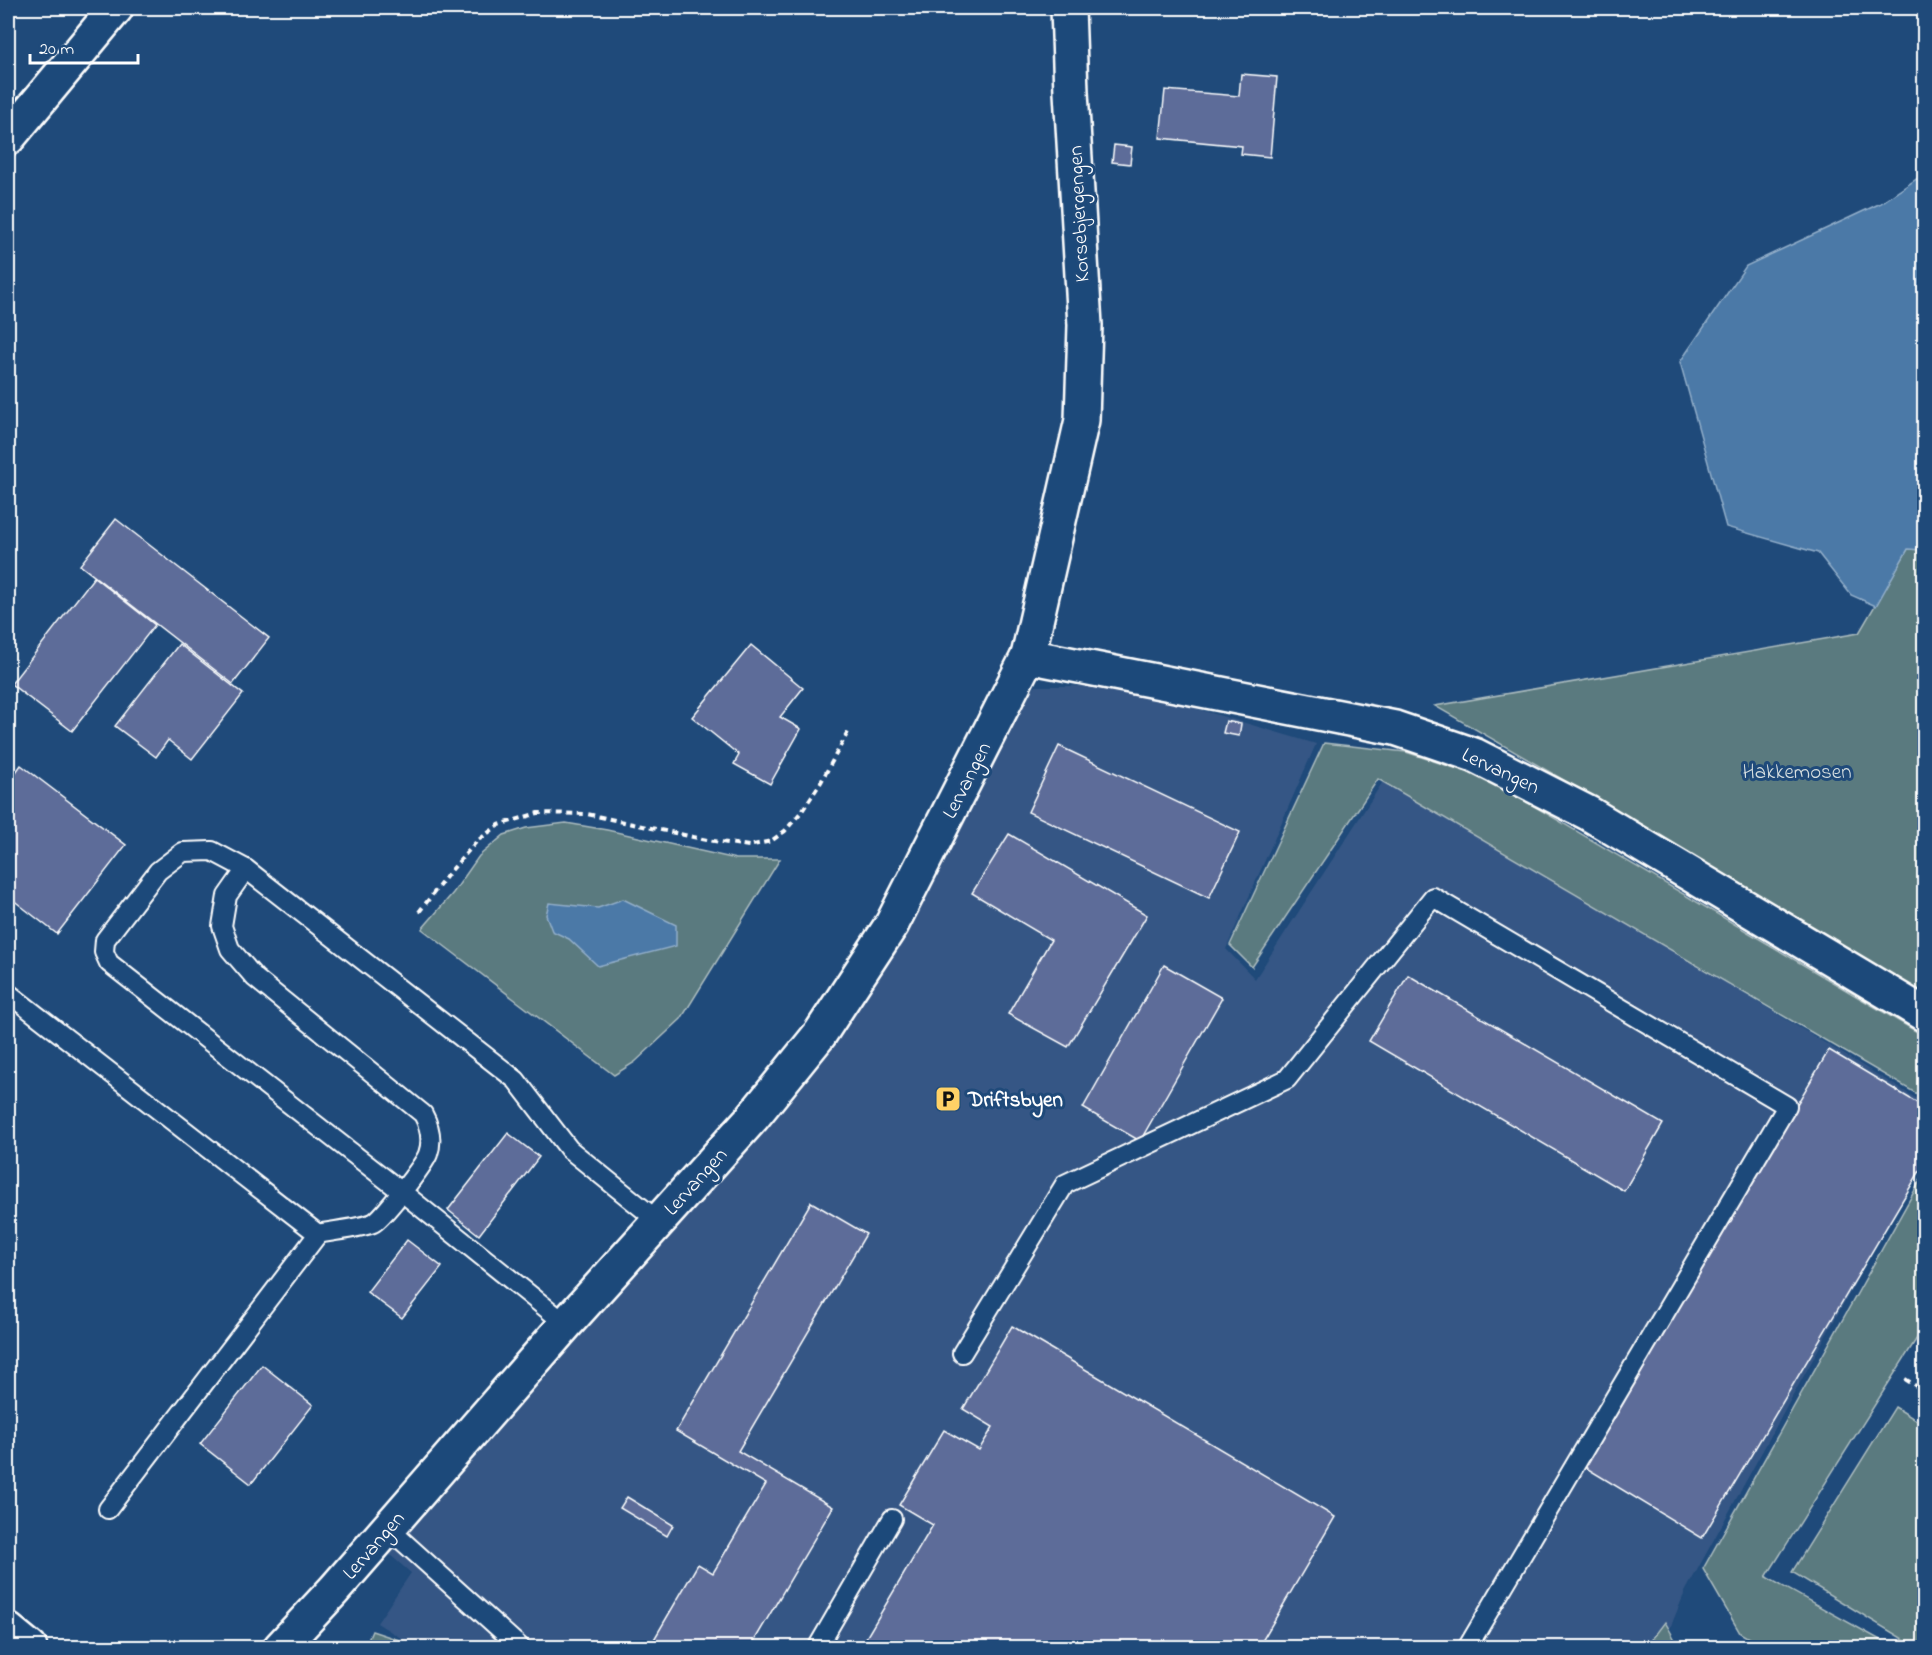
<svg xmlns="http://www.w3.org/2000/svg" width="1932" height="1655" viewBox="0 0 1932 1655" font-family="'Indie Flower',sans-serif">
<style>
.built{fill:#365785}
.green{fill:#5a7a7f;stroke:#acbcbf;stroke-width:1.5}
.water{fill:#4b79a7;stroke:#93afca;stroke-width:1.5}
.building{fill:#5d6c99;stroke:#fff;stroke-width:1.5}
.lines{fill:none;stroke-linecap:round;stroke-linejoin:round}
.lane-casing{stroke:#fff;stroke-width:22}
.street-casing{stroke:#fff;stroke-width:38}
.secondary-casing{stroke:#fff;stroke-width:38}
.path{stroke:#fff;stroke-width:4;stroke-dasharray:6 4.5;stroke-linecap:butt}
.lane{stroke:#1f4a7a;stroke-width:18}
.street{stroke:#1f4a7a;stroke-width:33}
.secondary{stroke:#1f4a7a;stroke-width:33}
.labels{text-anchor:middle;stroke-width:6;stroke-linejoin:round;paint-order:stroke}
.street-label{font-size:21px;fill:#fff;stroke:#1f4a7a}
.park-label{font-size:21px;fill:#d6dedf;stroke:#1f4a7a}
.poi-label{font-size:21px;font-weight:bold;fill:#fff;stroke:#1f4a7a;text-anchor:start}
</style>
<rect width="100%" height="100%" fill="#1f4a7a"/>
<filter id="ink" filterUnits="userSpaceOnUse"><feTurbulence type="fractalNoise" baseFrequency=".0167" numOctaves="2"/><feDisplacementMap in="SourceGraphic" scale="12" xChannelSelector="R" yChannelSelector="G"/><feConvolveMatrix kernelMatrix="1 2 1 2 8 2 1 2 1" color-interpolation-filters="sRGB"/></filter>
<g filter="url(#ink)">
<path class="built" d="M 1036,686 L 1120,686 L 1316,744 L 1226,949 L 1255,979 L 1386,777 L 1924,1103 L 1924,1157 L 1685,1592 L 1662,1647 L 417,1648 L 377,1623 L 411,1573 L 389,1554 L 699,1192 L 750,1144 L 1009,709 Z"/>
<g class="green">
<path d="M 1908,549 L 1924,550 L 1924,994 L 1581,790 L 1435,706 L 1859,633 Z"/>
<path d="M 1324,743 L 1406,752 L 1488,779 L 1924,1036 L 1924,1098 L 1378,779 L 1252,967 L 1230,945 Z"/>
<path d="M 566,823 L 607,830 L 736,859 L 780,859 L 681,1019 L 635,1062 L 614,1075 L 422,929 L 453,893 L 479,856 L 504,835 L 526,828 Z"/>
<path d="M 1924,1174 L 1924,1327 L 1766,1577 L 1893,1647 L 1764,1647 L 1740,1633 L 1703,1569 Z"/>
<path d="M 1895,1407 L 1924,1425 L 1924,1647 L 1916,1647 L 1792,1572 Z"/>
<path d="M 1665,1622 L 1679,1647 L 1646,1647 Z"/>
<path d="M 372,1631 L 420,1647 L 365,1647 Z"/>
</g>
<g class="water">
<path d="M 1924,174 L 1924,550 L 1908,549 L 1876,606 L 1851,595 L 1818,553 L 1726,527 L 1680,362 L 1746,266 L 1881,203 Z"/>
<path d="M 623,899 L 676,925 L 676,946 L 598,966 L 569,939 L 552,931 L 546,915 L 549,903 L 598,908 Z"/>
</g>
<g class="building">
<path d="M 1241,74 L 1277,77 L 1270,157 L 1241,154 L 1242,146 L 1160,138 L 1165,90 L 1239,96 Z"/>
<path d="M 1114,145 L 1132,147 L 1130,164 L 1112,162 Z"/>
<path d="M 116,519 L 269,638 L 233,684 L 80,565 Z"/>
<path d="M 94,577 L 155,625 L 72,731 L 11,684 Z"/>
<path d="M 179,644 L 243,694 L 192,759 L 168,740 L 156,757 L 115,726 Z"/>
<path d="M 751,645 L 803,688 L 780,717 L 801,729 L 770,784 L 734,764 L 739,755 L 692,717 Z"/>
<path d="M 1226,721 L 1241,724 L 1239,736 L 1223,733 Z"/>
<path d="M 1059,746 L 1240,832 L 1209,898 L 1028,812 Z"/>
<path d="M 21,765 L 126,845 L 57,934 L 8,896 L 8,783 Z"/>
<path d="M 1009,834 L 1147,915 L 1068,1047 L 1008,1014 L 1051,940 L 972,893 Z"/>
<path d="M 1164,965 L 1222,998 L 1140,1141 L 1083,1108 Z"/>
<path d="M 1408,975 L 1663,1124 L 1624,1191 L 1369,1041 Z"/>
<path d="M 1829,1050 L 1924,1107 L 1924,1164 L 1702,1538 L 1583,1466 Z"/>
<path d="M 508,1133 L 539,1157 L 479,1235 L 448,1210 Z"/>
<path d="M 811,1202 L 866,1234 L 738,1451 L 833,1507 L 750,1648 L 649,1648 L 698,1564 L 713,1573 L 766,1484 L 676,1431 Z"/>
<path d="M 407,1240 L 442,1267 L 402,1318 L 367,1292 Z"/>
<path d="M 1012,1326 L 1335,1517 L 1258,1648 L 860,1648 L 933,1525 L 899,1505 L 944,1430 L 979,1450 L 993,1427 L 963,1409 Z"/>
<path d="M 262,1365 L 313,1405 L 251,1484 L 200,1444 Z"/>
<path d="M 627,1497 L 673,1525 L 667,1536 L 620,1508 Z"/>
</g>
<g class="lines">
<g class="lane-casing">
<g id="lane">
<path d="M 246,869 L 227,896 L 222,926 L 230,949 L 255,978 L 423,1114 C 430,1127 433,1140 428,1154 C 424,1165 382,1219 373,1223 C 361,1228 332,1231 318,1234"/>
<path d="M 8,993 L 318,1234 L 108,1509"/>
<path d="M 566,1324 L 402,1192 L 109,963 L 104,952 L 105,940 L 158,871 L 183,852 L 212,851 L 246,869 L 516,1080 L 569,1149 L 658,1221"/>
<path d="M 962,1353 L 1065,1184 L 1287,1079 L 1433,897 L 1787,1106 L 1467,1648"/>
<path d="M 388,1528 L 521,1648"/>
<path d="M 817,1648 L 892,1519"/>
</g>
</g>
<g class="street-casing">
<g id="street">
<path d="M 1028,656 L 1395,728 L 1474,755 L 1588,813 L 1924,1014"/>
<path d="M 8,1630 L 30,1648"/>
<path d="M 280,1648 L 334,1590 L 566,1324 L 752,1118 L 820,1034 L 892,924 L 1028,656 L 1082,420 L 1085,325 L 1071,92 L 1068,8"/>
</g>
</g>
<g class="secondary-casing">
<path id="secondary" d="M 8,138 L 116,8"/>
</g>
<g class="path">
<path d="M 419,912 L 449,873 L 477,841 L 499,825 L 538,813 L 587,814 L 707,840 L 749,846 L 771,841 L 785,831 L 802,811 L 821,782 L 848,732"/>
<path d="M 1905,1379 L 1924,1391"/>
</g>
<use href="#lane" class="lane"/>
<use href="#street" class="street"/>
<use href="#secondary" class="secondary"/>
</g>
</g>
<defs>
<g id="parking-square" transform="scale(1.35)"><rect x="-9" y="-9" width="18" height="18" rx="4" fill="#ffd166" stroke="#1f4a7a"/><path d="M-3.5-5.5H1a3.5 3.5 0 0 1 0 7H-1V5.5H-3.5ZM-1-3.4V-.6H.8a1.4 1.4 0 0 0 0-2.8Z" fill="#111"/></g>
</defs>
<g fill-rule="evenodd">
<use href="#parking-square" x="948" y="1099"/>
</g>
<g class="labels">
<g class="street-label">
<text transform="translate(1078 214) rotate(-93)" y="7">Korsebjergengen</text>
<text transform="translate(1501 770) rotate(25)" y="7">Lervangen</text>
<text transform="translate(966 780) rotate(-63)" y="7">Lervangen</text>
<text transform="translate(695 1181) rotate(-48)" y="7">Lervangen</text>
<text transform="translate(373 1545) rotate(-49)" y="7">Lervangen</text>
</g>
<g class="park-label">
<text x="1797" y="778">Hakkemosen</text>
</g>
<g class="poi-label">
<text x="968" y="1106">Driftsbyen</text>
</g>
</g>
<rect width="1932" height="1655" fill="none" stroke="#1f4a7a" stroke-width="30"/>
<rect x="15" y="15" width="1902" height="1625" fill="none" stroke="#fff" stroke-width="2" filter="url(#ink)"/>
<path d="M30 54v9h108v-9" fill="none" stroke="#ffffff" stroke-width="3"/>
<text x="39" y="54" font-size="18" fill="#ffffff" stroke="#1f4a7a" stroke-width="4.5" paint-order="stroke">20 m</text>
</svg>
